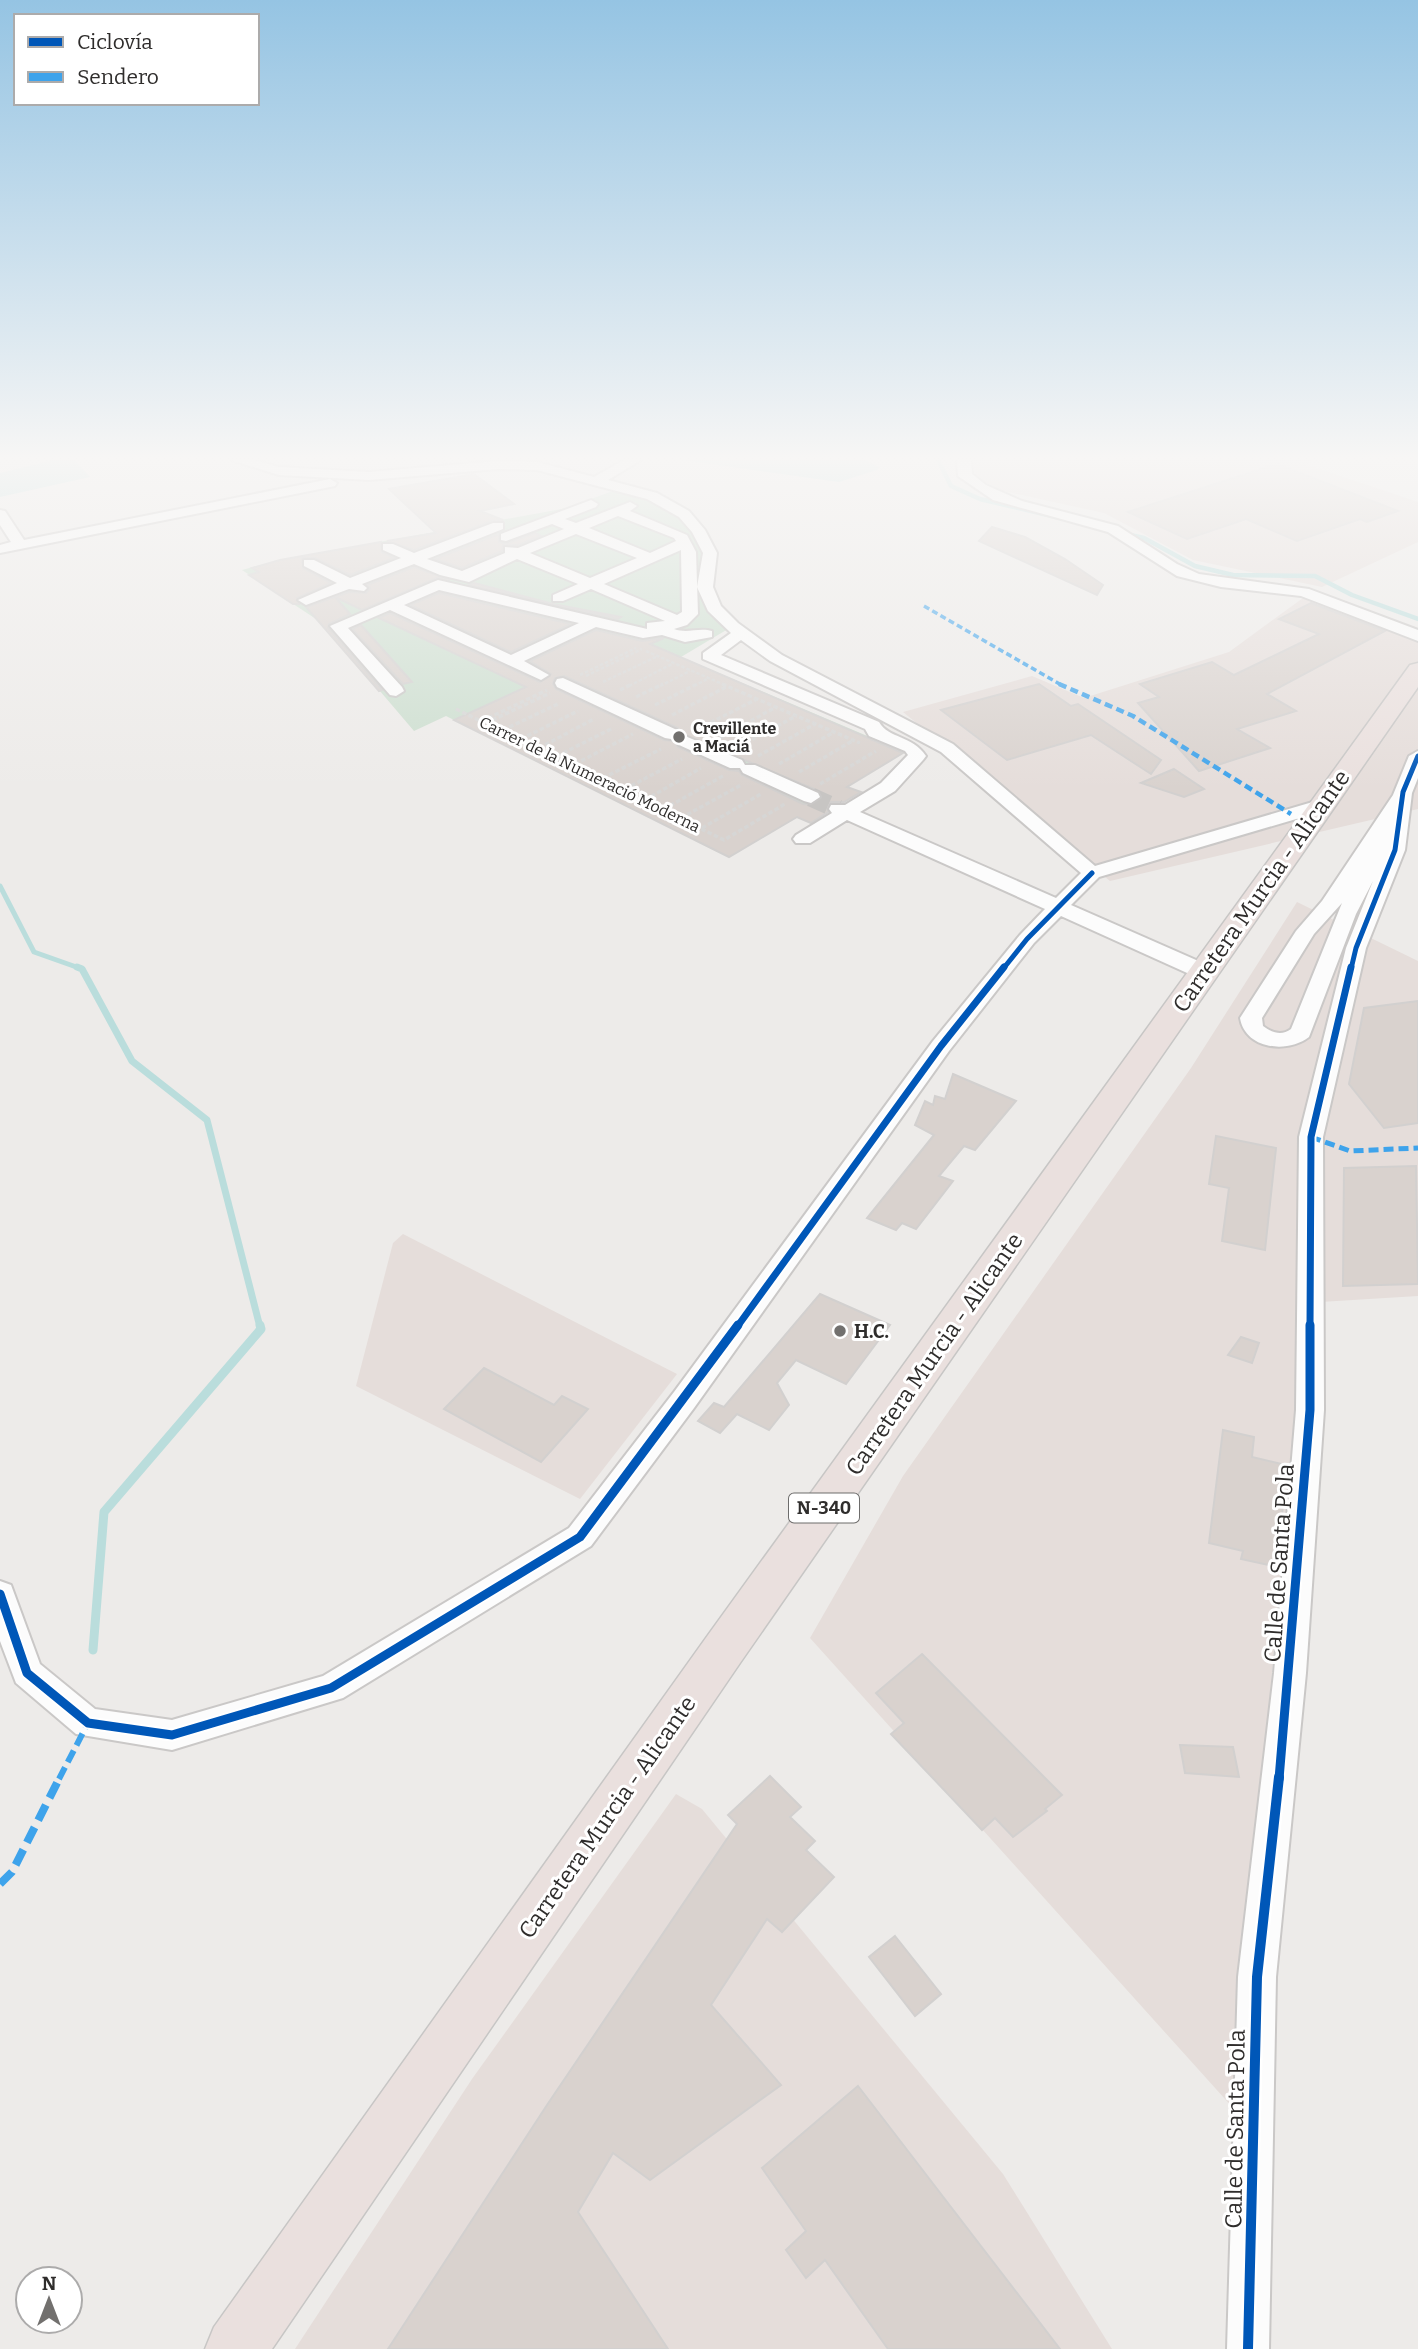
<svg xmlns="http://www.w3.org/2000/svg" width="1418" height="2349" viewBox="0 0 1418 2349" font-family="Bitter,serif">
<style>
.built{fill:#e5ddda}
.green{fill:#ccdecf}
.water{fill:#badddc}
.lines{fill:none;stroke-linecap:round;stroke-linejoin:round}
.stream-far3{stroke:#badddc;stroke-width:4.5}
.stream-far2{stroke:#badddc;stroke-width:5}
.stream-far1{stroke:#badddc;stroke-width:7}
.stream{stroke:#badddc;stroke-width:9}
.building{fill:#d9d2ce;stroke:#d2d0cf;stroke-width:2;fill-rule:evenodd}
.minor-tunnel{stroke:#c7c5c3;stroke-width:19;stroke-dasharray:19 10;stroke-linecap:butt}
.minor-casing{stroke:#cac8c7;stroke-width:4}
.highway-casing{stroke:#c7c6c5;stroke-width:3}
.path-far1{stroke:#d6d6d5;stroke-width:2.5;stroke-dasharray:3.5 2;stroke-linecap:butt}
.path{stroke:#d6d6d5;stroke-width:3.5;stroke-dasharray:4.5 2.5;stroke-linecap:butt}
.minor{fill:#fcfcfc;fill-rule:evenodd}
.highway{fill:#eae0de;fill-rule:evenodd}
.quiet-far4{stroke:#3ea3eb;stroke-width:3.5;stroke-dasharray:6 3.5;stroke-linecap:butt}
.quiet-far3{stroke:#3ea3eb;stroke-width:4.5;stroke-dasharray:8 4.5;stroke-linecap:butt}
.quiet-far2{stroke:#3ea3eb;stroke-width:5;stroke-dasharray:10 5;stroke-linecap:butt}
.quiet-far1{stroke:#3ea3eb;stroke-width:6;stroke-dasharray:13 6;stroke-linecap:butt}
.quiet{stroke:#3ea3eb;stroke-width:8;stroke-dasharray:17 8;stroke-linecap:butt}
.cycleway-far3-casing{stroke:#fff;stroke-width:9}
.cycleway-far2-casing{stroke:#fff;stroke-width:11}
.cycleway-far1-casing{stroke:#fff;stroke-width:13}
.cycleway-casing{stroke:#fff;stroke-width:15}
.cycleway-far3{stroke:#0057b8;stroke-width:5}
.cycleway-far2{stroke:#0057b8;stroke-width:7}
.cycleway-far1{stroke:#0057b8;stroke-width:9}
.cycleway{stroke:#0057b8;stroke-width:10}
.poi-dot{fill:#72706e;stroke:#fff;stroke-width:2.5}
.labels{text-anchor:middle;stroke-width:6;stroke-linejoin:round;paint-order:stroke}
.far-poi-label{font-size:16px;font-weight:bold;fill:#2f2d2c;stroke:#fff;text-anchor:start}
.far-street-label{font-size:16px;fill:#2f2d2c;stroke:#fff}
.shield{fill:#fff;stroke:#6d6c6b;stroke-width:2}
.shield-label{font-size:18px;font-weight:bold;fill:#2f2d2c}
.poi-label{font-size:19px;font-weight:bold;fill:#2f2d2c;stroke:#fff;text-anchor:start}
.near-street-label{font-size:23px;fill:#2f2d2c;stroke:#fff}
</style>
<rect width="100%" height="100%" fill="#edebe9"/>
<g class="built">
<path d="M 973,460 L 1311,460 L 1308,465 L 1418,502 L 1418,542 L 1322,587 L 1193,560 L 1104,513 L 1003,491 L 975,477 Z"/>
<path d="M 1303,598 L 1418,641 L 1418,809 L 1110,881 L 903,712 L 1032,676 L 1084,698 L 1229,652 Z"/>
<path d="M 1297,902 L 1418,961 L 1418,1296 L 1304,1303 L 1234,2109 L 810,1638 L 903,1476 L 1191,1068 Z"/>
<path d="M 403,1234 L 677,1374 L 580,1499 L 356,1386 L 393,1243 Z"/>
<path d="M 676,1794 L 702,1809 L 1003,2174 L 1112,2349 L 295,2349 L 472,2079 Z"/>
</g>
<path class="green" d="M 618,489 C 646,497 693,513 700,546 C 708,586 687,595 728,629 L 681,657 L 905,752 L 729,857 L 446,716 L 414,731 L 322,623 L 242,570 L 280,560 L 567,508 Z"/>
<g class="water">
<path d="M 54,460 L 74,460 L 90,477 L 0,497 L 0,473 Z"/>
<path d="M 682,460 L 865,460 L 879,467 L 877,470 L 839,482 Z"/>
</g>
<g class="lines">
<g class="stream-far3">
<path d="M 938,460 L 951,486 L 980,499 L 1060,518"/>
<path d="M 1126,534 L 1144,538 L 1195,566 L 1233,575 L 1315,576 L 1352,595 L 1418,619"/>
</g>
<path class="stream-far2" d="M 0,886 L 34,952 L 82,969"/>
<path class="stream-far1" d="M 77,967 L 82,969 L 132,1061 L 207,1120 L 260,1327"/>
<path class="stream" d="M 93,1650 L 104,1512 L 261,1329 L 260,1325"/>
</g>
<g class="building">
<path d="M 1277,464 L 1398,511 L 1367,522 L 1360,519 L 1297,541 L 1246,519 L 1187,539 L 1128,512 Z"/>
<path d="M 474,474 L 514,504 L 480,511 L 503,520 L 492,521 L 414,550 L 387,541 L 436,533 L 389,489 Z"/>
<path d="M 992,527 L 1025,537 L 1065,559 L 1103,585 L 1097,595 L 979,541 Z"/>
<path d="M 535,533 L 541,536 L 518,545 L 503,545 L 502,551 L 462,568 L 435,559 L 499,534 L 499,542 L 505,544 Z"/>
<path d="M 381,542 L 382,552 L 394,558 L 350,575 L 315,558 L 302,558 L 303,568 L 331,583 L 297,598 L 299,604 L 293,604 L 249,575 L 259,572 L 252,568 L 280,560 Z"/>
<path d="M 414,567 L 450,580 L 437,578 L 362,610 L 335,597 L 350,614 L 329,624 L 328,628 L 382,690 L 379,691 L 306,607 L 349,592 L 366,593 L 370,588 L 367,585 Z"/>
<path d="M 474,583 L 553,604 L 621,617 L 618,619 L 469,585 Z"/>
<path d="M 439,593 L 571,624 L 511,652 L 410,605 Z"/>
<path d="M 1311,603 L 1385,631 L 1267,694 L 1296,711 L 1237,729 L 1270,748 L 1199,771 L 1138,703 L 1159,697 L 1140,684 L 1212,662 L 1234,675 L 1319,634 L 1279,619 Z"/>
<path d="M 390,613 L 540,682 L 551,674 L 530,661 L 596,630 L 642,641 L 662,638 L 664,638 L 650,644 L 903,753 L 847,787 L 861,792 L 844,802 L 831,802 L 827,808 L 828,812 L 811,823 L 797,817 L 729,857 L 454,720 L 526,687 L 379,618 ZM 564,676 L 678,728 L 682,734 L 819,791 L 823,798 L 812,805 L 803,804 L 742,775 L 739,771 L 729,770 L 678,747 L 674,741 L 664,740 L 556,689 L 553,684 L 555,678 Z"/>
<path d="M 361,625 L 412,682 L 403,684 L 352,629 Z"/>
<path d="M 1039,684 L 1071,706 L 1078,704 L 1161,760 L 1151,774 L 1091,735 L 1007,760 L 941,710 Z"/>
<path d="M 1174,769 L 1204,789 L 1184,797 L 1141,783 Z"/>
<path d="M 1418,1001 L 1418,1123 L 1384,1128 L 1349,1084 L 1364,1008 Z"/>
<path d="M 953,1074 L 1016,1101 L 975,1150 L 964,1146 L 939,1176 L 953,1181 L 916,1229 L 902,1223 L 896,1230 L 867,1218 L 934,1135 L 915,1125 L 925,1101 L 933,1105 L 935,1096 L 945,1099 Z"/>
<path d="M 1216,1136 L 1276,1148 L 1265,1250 L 1222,1241 L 1229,1188 L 1209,1184 Z"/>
<path d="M 1416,1166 L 1418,1284 L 1343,1286 L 1344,1168 Z"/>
<path d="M 820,1294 L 890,1325 L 846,1384 L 796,1360 L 777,1383 L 789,1405 L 769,1430 L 737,1414 L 720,1433 L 698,1421 L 714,1403 L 724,1407 Z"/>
<path d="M 1241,1337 L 1259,1343 L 1252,1363 L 1228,1355 Z"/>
<path d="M 484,1368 L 554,1405 L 562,1396 L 588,1409 L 541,1462 L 444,1409 Z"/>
<path d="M 1223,1430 L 1254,1437 L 1252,1457 L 1286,1465 L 1278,1567 L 1241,1559 L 1243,1551 L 1209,1543 Z"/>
<path d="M 922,1654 L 1062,1795 L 1045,1809 L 1047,1811 L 1013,1837 L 995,1818 L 982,1830 L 891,1734 L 904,1723 L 876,1693 Z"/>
<path d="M 1180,1745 L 1233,1747 L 1239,1777 L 1185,1773 Z"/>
<path d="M 770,1776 L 801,1807 L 790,1817 L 815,1841 L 806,1850 L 834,1877 L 782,1932 L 767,1919 L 711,2005 L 781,2085 L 650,2180 L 613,2153 L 578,2212 L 668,2349 L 388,2349 L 547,2105 L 737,1824 L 728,1815 Z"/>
<path d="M 895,1936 L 941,1994 L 915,2016 L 869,1957 Z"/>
<path d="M 858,2086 L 1060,2349 L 888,2349 L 825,2260 L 806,2278 L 786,2250 L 806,2231 L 762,2168 Z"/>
</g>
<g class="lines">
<path class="minor-tunnel" d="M 811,797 L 838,809"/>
<g class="minor-casing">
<g id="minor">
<path d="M 231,460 L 254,460 L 279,467 L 369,472 L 498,461 L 537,462 L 594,477 L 624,460 L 641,460 L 608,480 L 657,493 L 689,511 L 705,530 L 717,553 L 713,587 L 721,606 L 738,623 L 782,655 L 953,744 L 1095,866 L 1316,801 L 1330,801 L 1332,805 L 1330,809 L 1099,877 L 1071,905 L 1212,967 L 1215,972 L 1212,977 L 1196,977 L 1061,916 L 1034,943 L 949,1051 L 694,1408 L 591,1546 L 343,1698 L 172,1750 L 76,1734 L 16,1683 L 0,1641 L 0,1581 L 11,1585 L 40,1664 L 95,1709 L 172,1720 L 323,1676 L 569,1528 L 674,1392 L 933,1041 L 1020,935 L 1045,909 L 847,820 L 810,843 L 796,843 L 793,839 L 796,835 L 832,813 L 829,809 L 831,805 L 845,805 L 881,783 L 908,755 L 905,751 L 869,736 L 865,729 L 703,659 L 703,653 L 731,633 L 708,611 L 697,587 L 703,553 L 692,532 L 679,517 L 647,499 L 537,470 L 498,469 L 369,480 L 279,475 ZM 741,640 L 770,661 L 941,752 L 1081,873 L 1056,898 L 860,812 L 895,791 L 923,760 L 926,756 C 912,735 889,739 879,722 L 721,655 Z"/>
<path d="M 957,460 L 971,460 L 972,474 L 986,485 L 1022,501 L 1118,526 L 1177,564 L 1199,574 L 1309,589 L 1418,630 L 1418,641 L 1301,596 L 1221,587 L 1177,576 L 1108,532 L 993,500 L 958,476 Z"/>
<path d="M 330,479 L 337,483 L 335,486 L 0,553 L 0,545 L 11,542 L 0,525 L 0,510 L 5,511 L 24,540 Z"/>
<path d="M 591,500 L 598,504 L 596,507 L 565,519 L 576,523 L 630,502 L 637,506 L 630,511 L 687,535 L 696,552 L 698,614 L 687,625 L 674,629 C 688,634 699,627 712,631 L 712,637 L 685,642 L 662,635 L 643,638 L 596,627 L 524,661 L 549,675 L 541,680 L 390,610 L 348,628 L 402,687 L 404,691 L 396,696 L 390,695 L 330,626 L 433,582 L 438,580 L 643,628 L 647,629 L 647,623 L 665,621 L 591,589 L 563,601 L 553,601 L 553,595 L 578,584 L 517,559 L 469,582 L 440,575 L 414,564 L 362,584 L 367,588 L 364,591 L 349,589 L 306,605 L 298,600 L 337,583 L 304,566 L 304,560 L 314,560 L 350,578 L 401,558 L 383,550 L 383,544 L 393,544 L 414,553 L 493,523 L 503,523 L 503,529 L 427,559 L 462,571 L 505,553 L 505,547 L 518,548 L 564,529 L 552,524 L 506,541 L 501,540 L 501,534 ZM 618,516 L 674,538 L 676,541 L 650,553 L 589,528 ZM 576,534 L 637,558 L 590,578 L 530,553 ZM 681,550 L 682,612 L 677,615 L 604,584 ZM 439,590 L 579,623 L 511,655 L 404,605 Z"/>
<path d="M 563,678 L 677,730 L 680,734 L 671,739 L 665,738 L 557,687 L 555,683 L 557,679 Z"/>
<path d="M 685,736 L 742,760 L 745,765 L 755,765 L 818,793 L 820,797 L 811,803 L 804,801 L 743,773 L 740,768 L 730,768 L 679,745 L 676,741 L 679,737 Z"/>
<path d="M 1418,751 L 1418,778 L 1412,793 L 1405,850 L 1366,948 L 1323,1137 L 1324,1410 L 1306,1673 L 1276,1977 L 1269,2349 L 1227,2349 L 1238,1977 L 1274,1673 L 1296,1410 L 1299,1137 L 1346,948 L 1373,881 L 1356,914 L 1309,1037 C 1287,1054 1245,1049 1240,1018 L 1296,931 L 1322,901 L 1393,795 L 1409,756 ZM 1342,903 L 1291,1029 C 1282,1036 1272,1033 1263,1026 L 1262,1018 L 1314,934 Z"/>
</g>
</g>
<g class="highway-casing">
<path id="highway" d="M 1418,663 L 1418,687 L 740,1663 L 272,2349 L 205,2349 L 214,2327 L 708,1635 L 1410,665 Z"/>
</g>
<g class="path-far1">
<path d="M 646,651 L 727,686"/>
<path d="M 580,675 L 636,648"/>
<path d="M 586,676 L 642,649"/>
<path d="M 603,682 L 658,656"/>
<path d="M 629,686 L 674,663"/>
<path d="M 660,686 L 690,671"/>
<path d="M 694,686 L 709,678"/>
</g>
<g class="path">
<path d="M 722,684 L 860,743"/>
<path d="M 620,690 L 632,684"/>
<path d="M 636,697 L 663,684"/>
<path d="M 655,705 L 697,684"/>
<path d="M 456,709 L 724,840 L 785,804"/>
<path d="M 672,715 L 726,687"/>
<path d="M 482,721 L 547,690"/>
<path d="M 486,723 L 550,693"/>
<path d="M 698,729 L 757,699"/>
<path d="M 503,730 L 560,703"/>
<path d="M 720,738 L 776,707"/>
<path d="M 521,739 L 578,711"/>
<path d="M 740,746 L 796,716"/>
<path d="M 539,748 L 594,719"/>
<path d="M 557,756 L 613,728"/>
<path d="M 758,756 L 815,724"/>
<path d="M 575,764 L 633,734"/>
<path d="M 779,764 L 834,732"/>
<path d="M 799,772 L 854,740"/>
<path d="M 603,778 L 661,749"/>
<path d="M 820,784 L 876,751"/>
<path d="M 625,789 L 682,759"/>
<path d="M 645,800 L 701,768"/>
<path d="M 664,809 L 723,776"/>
<path d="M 681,818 L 741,785"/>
<path d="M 702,828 L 761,794"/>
</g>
<use href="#minor" class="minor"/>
<use href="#highway" class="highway"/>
<path class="quiet-far4" d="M 924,606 L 1063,686"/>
<path class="quiet-far3" d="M 1059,684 L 1133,716 L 1291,814"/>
<path class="quiet-far2" d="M 1311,1137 L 1350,1151 L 1418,1148"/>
<path class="quiet-far1" d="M 59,1779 L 88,1723"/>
<path class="quiet" d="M 0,1884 L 12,1872 L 60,1777"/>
<g class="cycleway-far3-casing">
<g id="cycleway-far3">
<path d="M 1003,969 L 1027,939 L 1092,873"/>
<path d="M 1351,969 L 1356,948 L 1395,850 L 1403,792 L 1418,756"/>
</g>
</g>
<g class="cycleway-far2-casing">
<g id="cycleway-far2">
<path d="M 737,1327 L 941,1046 L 1004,967"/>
<path d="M 1310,1327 L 1311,1137 L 1351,967"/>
</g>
</g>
<g class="cycleway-far1-casing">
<g id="cycleway-far1">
<path d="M 0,1594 L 27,1673 L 88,1723 L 172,1735 L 331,1688 L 580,1537 L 738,1325"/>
<path d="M 1279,1779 L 1310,1410 L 1310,1325"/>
</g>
</g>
<g class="cycleway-casing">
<path id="cycleway" d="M 1248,2349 L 1257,1977 L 1279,1777"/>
</g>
<use href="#cycleway-far3" class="cycleway-far3"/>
<use href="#cycleway-far2" class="cycleway-far2"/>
<use href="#cycleway-far1" class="cycleway-far1"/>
<use href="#cycleway" class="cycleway"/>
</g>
<linearGradient id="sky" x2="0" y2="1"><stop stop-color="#95c4e3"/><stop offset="0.58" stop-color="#f7f6f5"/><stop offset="1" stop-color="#f7f6f5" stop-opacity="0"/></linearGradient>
<rect width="1418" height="789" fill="url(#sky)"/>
<g class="poi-dot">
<circle cx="679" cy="737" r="7"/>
<circle cx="840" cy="1331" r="7"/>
</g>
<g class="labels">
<g class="far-poi-label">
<text x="693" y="734">Crevillente<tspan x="693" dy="18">a Maciá</tspan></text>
</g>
<g class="far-street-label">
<text transform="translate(590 774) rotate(26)" y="6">Carrer de la Numeració Moderna</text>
</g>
<rect class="shield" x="789" y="1493.5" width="70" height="29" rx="5"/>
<g class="shield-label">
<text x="824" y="1514">N-340</text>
</g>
<g class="poi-label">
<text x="854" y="1338">H.C.</text>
</g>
<g class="near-street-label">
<text transform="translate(1261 891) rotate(-55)" y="8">Carretera Murcia - Alicante</text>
<text transform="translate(934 1354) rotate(-55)" y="8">Carretera Murcia - Alicante</text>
<text transform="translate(1279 1563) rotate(-86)" y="8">Calle de Santa Pola</text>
<text transform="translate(607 1817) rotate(-55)" y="8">Carretera Murcia - Alicante</text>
<text transform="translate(1235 2129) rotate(-89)" y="8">Calle de Santa Pola</text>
</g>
</g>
<rect x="14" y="14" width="245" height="91" fill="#ffffff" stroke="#acabab" stroke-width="2"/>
<rect x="28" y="37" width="35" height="10" fill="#0057b8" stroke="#acabab" stroke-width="2"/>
<text x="77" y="49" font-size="21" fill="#2f2d2c">Ciclovía</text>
<rect x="28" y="72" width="35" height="10" fill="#3ea3eb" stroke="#acabab" stroke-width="2"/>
<text x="77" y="84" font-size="21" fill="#2f2d2c">Sendero</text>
<g transform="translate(49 2300)"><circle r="33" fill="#ffffff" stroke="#acabab" stroke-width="2"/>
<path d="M0-5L12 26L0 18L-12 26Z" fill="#72706e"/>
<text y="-10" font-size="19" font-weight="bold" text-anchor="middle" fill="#2f2d2c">N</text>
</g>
</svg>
